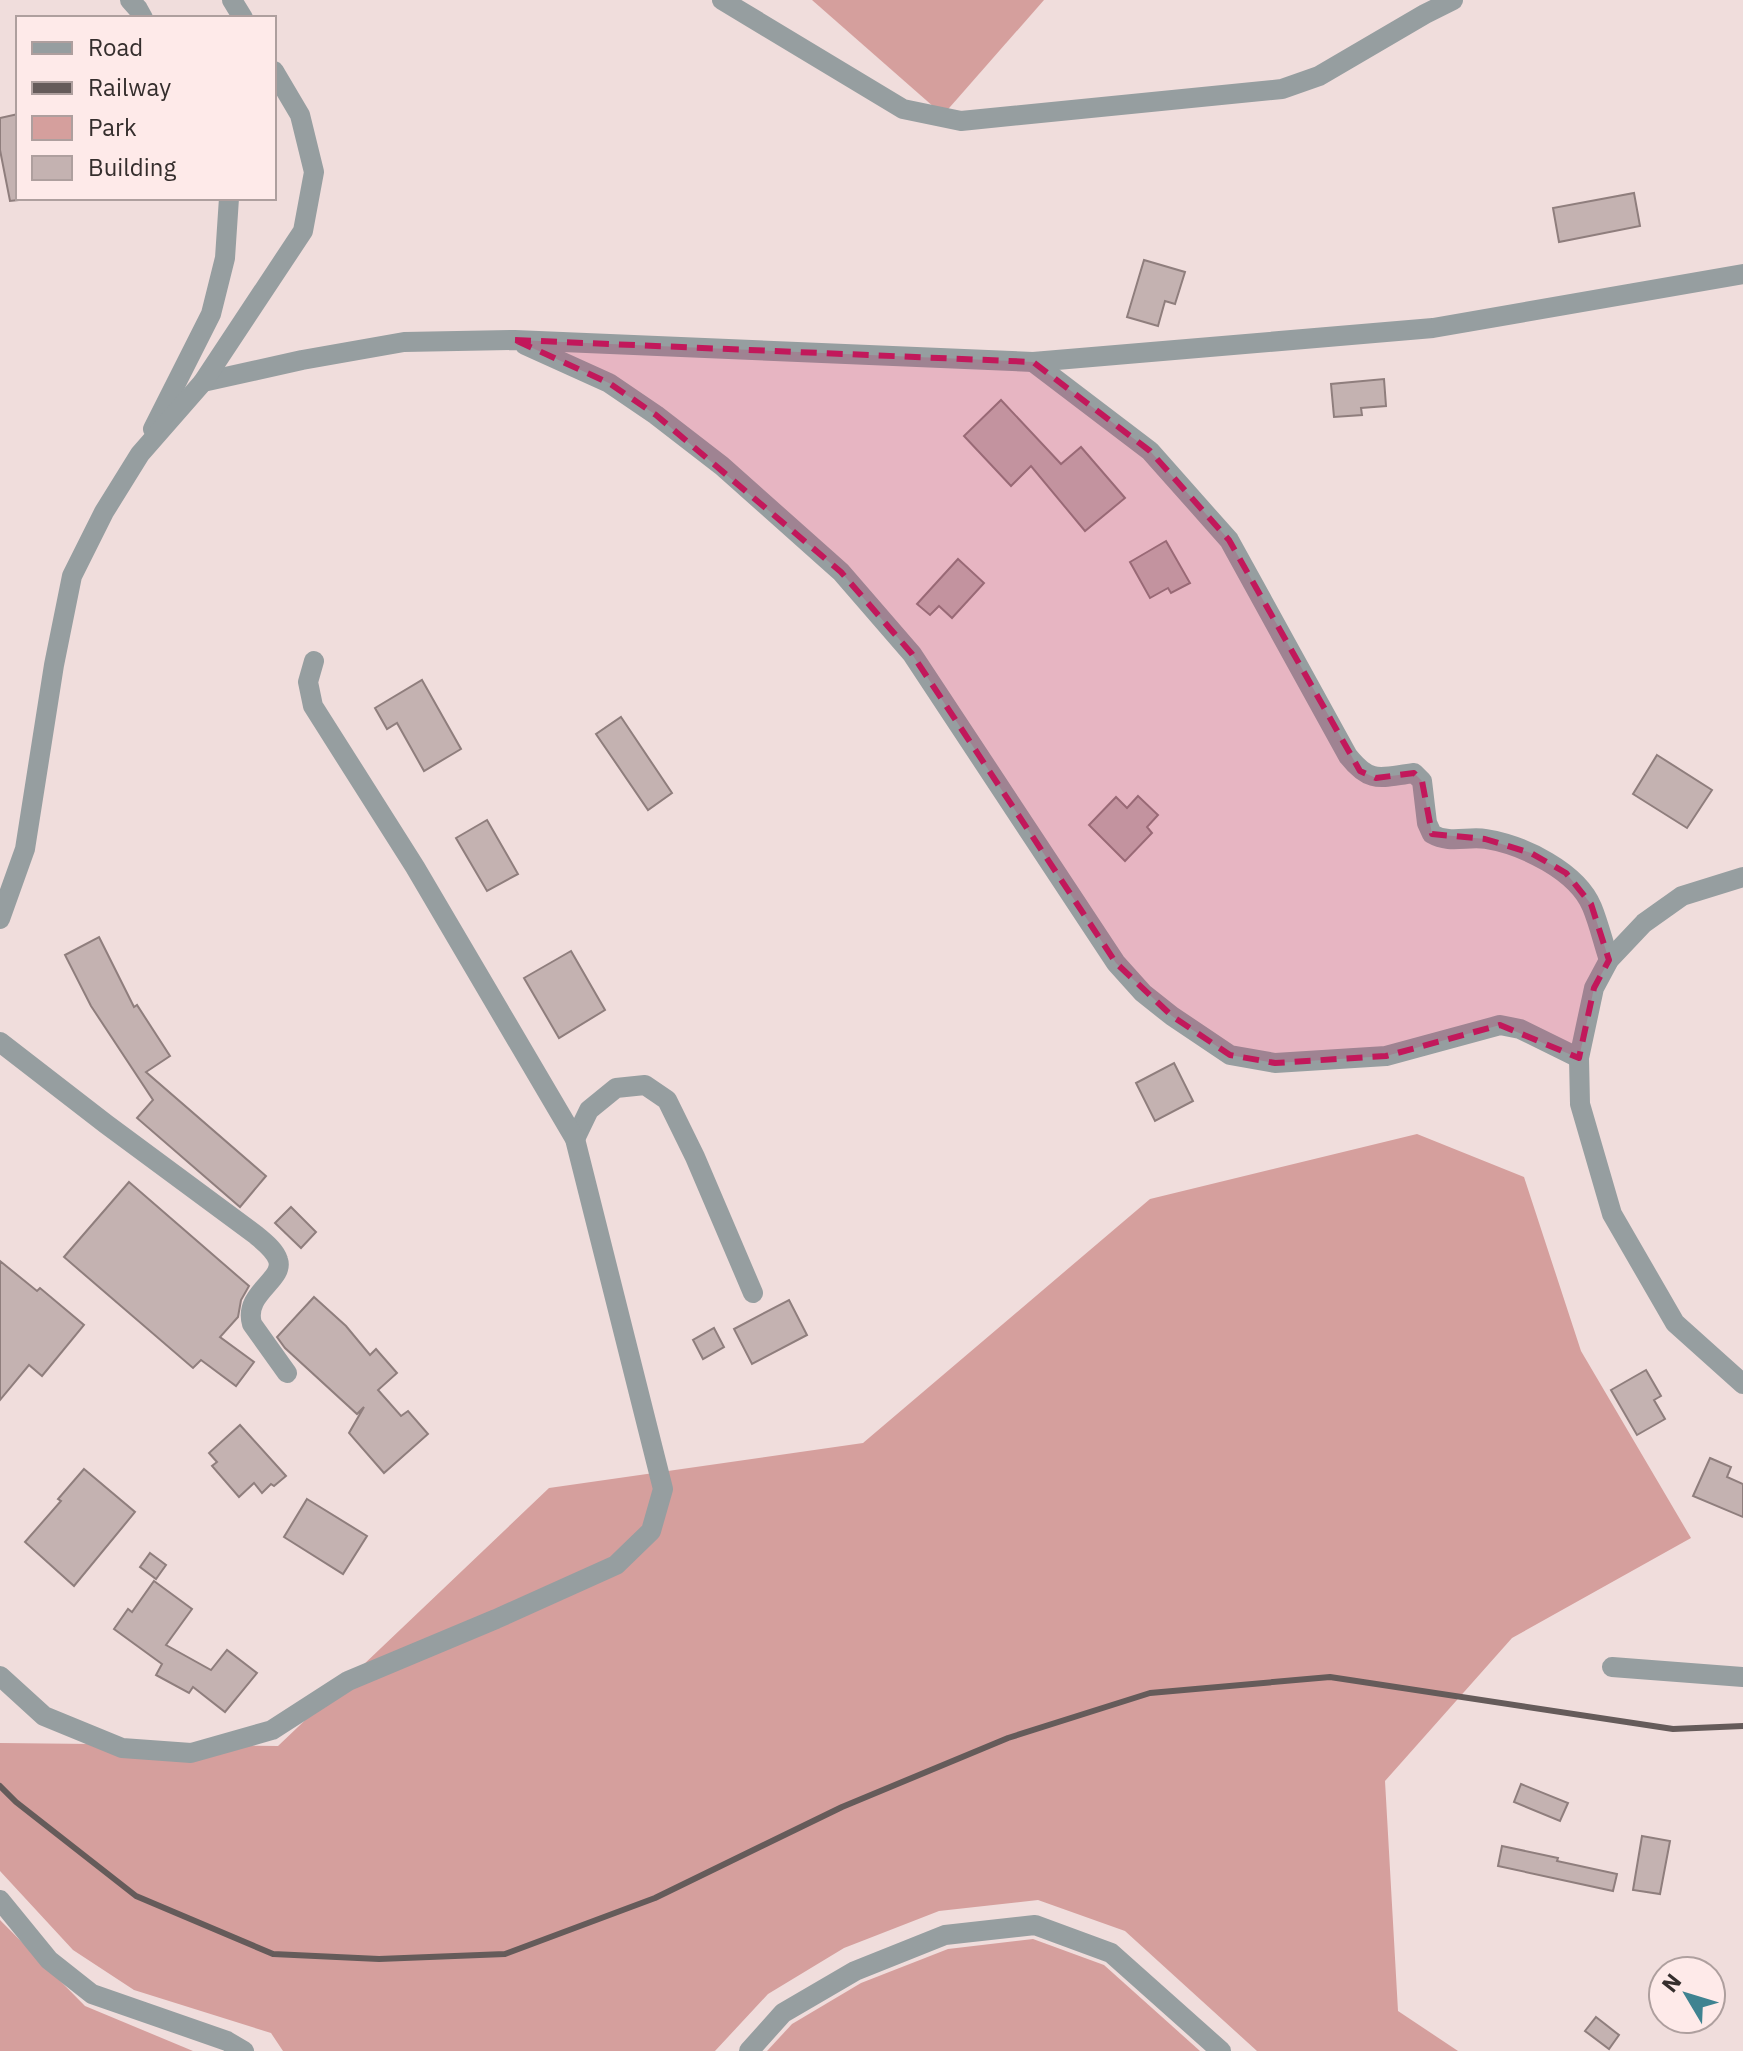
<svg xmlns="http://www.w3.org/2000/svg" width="1743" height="2051" viewBox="0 0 1743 2051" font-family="'IBM Plex Sans',sans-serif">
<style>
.green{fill:#d59f9d}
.building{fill:#c4b2b1;stroke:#8f7e7d;stroke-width:2}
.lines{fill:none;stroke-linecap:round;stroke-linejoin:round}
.street{stroke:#969ea0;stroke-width:20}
.rail{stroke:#655b5a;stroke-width:6}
.marked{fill:#c2185b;fill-opacity:0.2;stroke:#c2185b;stroke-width:6;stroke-dasharray:16 10;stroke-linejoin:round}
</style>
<rect width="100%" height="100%" fill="#f0dddc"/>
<g class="green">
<path d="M 812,0 L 1044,0 L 943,115 Z"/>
<path d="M 1417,1134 L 1524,1177 L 1581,1351 L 1691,1538 L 1512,1638 L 1385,1781 L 1398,2011 L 1458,2051 L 1257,2051 L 1125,1931 L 1038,1900 L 939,1911 L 844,1948 L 768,1994 L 715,2051 L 283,2051 L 271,2033 L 134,1990 L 73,1950 L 0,1871 L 0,1743 L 278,1746 L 549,1488 L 863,1443 L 1150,1199 Z"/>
<path d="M 0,1920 L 85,2006 L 193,2051 L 0,2051 Z"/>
<path d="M 1033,1939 L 1104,1965 L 1200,2051 L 767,2051 L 792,2024 L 861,1983 L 948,1949 Z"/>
</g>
<g class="building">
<path d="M 18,114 L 18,200 L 10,201 L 0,150 L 0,118 Z"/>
<path d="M 1634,193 L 1640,226 L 1559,242 L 1553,208 Z"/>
<path d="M 1144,260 L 1185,272 L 1175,304 L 1165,301 L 1158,326 L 1127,317 Z"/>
<path d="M 1384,379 L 1386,406 L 1361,408 L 1362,415 L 1334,417 L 1331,384 Z"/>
<path d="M 1001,400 L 1061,464 L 1081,447 L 1125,498 L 1085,531 L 1031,466 L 1011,486 L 964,436 Z"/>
<path d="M 1166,541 L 1190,583 L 1171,593 L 1168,588 L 1150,598 L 1130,562 Z"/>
<path d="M 958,559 L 984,583 L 952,618 L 939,606 L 930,615 L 917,604 Z"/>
<path d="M 422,680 L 461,749 L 424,771 L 397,723 L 387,729 L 375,708 Z"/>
<path d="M 621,717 L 672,793 L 648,810 L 596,734 Z"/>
<path d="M 1657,755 L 1712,790 L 1687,828 L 1633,794 Z"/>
<path d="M 1138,796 L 1158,815 L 1147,827 L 1152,833 L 1125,861 L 1089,825 L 1116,797 L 1127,808 Z"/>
<path d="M 487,820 L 518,874 L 487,891 L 456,838 Z"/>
<path d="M 99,937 L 134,1007 L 137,1005 L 170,1056 L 146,1072 L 266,1176 L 240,1207 L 137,1118 L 153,1100 L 91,1006 L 65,955 Z"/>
<path d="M 571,951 L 605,1010 L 559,1038 L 524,978 Z"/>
<path d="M 1174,1063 L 1193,1101 L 1155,1121 L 1136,1083 Z"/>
<path d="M 129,1182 L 249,1286 L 241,1300 L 238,1317 L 220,1337 L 254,1362 L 236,1386 L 201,1360 L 193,1368 L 64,1257 Z"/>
<path d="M 291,1207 L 316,1232 L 301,1248 L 275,1223 Z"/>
<path d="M 0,1261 L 37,1291 L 40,1288 L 84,1325 L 42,1376 L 29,1365 L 0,1400 Z"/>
<path d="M 314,1297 L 346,1326 L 370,1355 L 376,1349 L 397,1373 L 378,1390 L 401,1416 L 408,1411 L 428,1434 L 384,1473 L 349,1433 L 364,1407 L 357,1414 L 285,1348 L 277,1337 Z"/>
<path d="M 789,1300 L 807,1335 L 752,1364 L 734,1329 Z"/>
<path d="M 714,1328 L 724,1347 L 703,1359 L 693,1340 Z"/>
<path d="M 1646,1370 L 1661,1396 L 1654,1400 L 1665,1419 L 1637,1435 L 1611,1390 Z"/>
<path d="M 240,1425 L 286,1476 L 274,1486 L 271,1484 L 262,1493 L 254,1483 L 239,1497 L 212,1466 L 217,1462 L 209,1453 Z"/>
<path d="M 1710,1458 L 1731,1467 L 1727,1477 L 1743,1484 L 1743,1517 L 1693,1496 Z"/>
<path d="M 84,1469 L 135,1512 L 74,1586 L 25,1542 L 61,1501 L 58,1499 Z"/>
<path d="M 307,1499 L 367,1536 L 343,1574 L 284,1537 Z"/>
<path d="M 150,1553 L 166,1565 L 156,1579 L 140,1567 Z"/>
<path d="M 154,1581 L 192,1609 L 166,1645 L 211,1670 L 227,1650 L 257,1673 L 225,1712 L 193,1687 L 189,1693 L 156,1675 L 162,1664 L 114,1629 L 128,1609 L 132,1612 Z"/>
<path d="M 1521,1784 L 1568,1803 L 1560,1821 L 1514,1802 Z"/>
<path d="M 1642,1836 L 1670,1841 L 1660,1894 L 1633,1890 Z"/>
<path d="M 1502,1846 L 1558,1858 L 1557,1861 L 1617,1874 L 1613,1891 L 1498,1866 Z"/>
<path d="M 1596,2017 L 1619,2035 L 1609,2049 L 1585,2031 Z"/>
</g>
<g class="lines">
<g class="street">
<path d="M 130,0 L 138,9 L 143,18"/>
<path d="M 232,0 L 243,18"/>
<path d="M 722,0 L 903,109 L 961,121 L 1282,89 L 1319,76 L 1425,14 L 1453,0"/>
<path d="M 525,345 L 609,383 L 656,415 L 722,466 L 841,572 L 912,654 L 1116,963 L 1143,993 L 1172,1016 L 1230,1055 L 1275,1063 L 1386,1056 L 1500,1025 L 1520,1029 L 1579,1058"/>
<path d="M 1033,362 L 1150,451 L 1229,540 L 1348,756 C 1371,785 1381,777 1414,773 L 1422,781 L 1427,823 L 1432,834 C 1449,844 1468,836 1486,839 C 1523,845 1577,871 1592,907 C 1599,924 1603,942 1609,960"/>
<path d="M 203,382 L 302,360 L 404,342 L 515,340 L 1033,362 L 1433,328 L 1743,274"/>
<path d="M 153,429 L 211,314 L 225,258 L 229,198"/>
<path d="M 1743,877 L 1682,896 L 1644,923 L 1609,960 L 1594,988 L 1579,1058 L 1580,1104 L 1612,1214 L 1675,1323 L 1743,1384"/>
<path d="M 0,919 L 25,849 L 54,665 L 72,576 L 104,512 L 140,454 L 203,382 L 303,231 L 314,172 L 300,115 L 274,71"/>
<path d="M 0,1042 L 106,1124 L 256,1235 C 264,1242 275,1250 278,1260 C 285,1280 243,1293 252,1324 L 287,1373"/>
<path d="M 575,1139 L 589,1110 L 616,1088 L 645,1085 L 667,1100 L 695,1157 L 753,1293"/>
<path d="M 1612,1667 L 1743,1677"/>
<path d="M 0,1676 L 44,1716 L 122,1748 L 191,1753 L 272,1730 L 348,1681 L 496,1619 L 616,1565 L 651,1531 L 663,1489 L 575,1139 L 415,867 L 313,706 L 308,682 L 314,661"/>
<path d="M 0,1900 L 49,1960 L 92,1994 L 227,2041 L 244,2051"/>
<path d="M 749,2051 L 783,2013 L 855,1971 L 945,1935 L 1035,1925 L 1111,1953 L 1221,2051"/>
</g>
<path class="rail" d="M 0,1786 L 16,1802 L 136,1896 L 273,1954 L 379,1959 L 505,1954 L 655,1898 L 842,1807 L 1008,1738 L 1150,1693 L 1330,1677 L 1673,1729 L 1743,1726"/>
</g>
<path class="marked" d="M 515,340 L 1033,362 L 1150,451 L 1229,540 L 1360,771 L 1376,778 L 1414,773 L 1422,781 L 1432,834 L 1485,839 L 1531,853 L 1566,873 L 1591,904 L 1609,960 L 1594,988 L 1579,1058 L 1500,1025 L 1386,1056 L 1275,1063 L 1230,1055 L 1172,1016 L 1116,963 L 912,654 L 841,572 L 656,415 L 609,383 Z"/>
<rect x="16" y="16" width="260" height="184" fill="#feeae9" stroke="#ae9f9e" stroke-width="2"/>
<rect x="32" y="42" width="40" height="12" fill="#969ea0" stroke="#ae9f9e" stroke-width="2"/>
<text x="88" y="56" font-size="24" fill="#352e2d">Road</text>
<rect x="32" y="82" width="40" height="12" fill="#655b5a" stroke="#ae9f9e" stroke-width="2"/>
<text x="88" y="96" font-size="24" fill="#352e2d">Railway</text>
<rect x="32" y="116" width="40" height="24" fill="#d59f9d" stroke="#ae9f9e" stroke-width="2"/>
<text x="88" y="136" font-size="24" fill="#352e2d">Park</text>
<rect x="32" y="156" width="40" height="24" fill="#c4b2b1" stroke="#ae9f9e" stroke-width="2"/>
<text x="88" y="176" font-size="24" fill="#352e2d">Building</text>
<g transform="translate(1687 1995) rotate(308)"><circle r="38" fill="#feeae9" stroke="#ae9f9e" stroke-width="2"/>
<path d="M0-6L14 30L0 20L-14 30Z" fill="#3f8391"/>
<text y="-12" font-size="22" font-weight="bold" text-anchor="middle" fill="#352e2d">N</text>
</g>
</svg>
